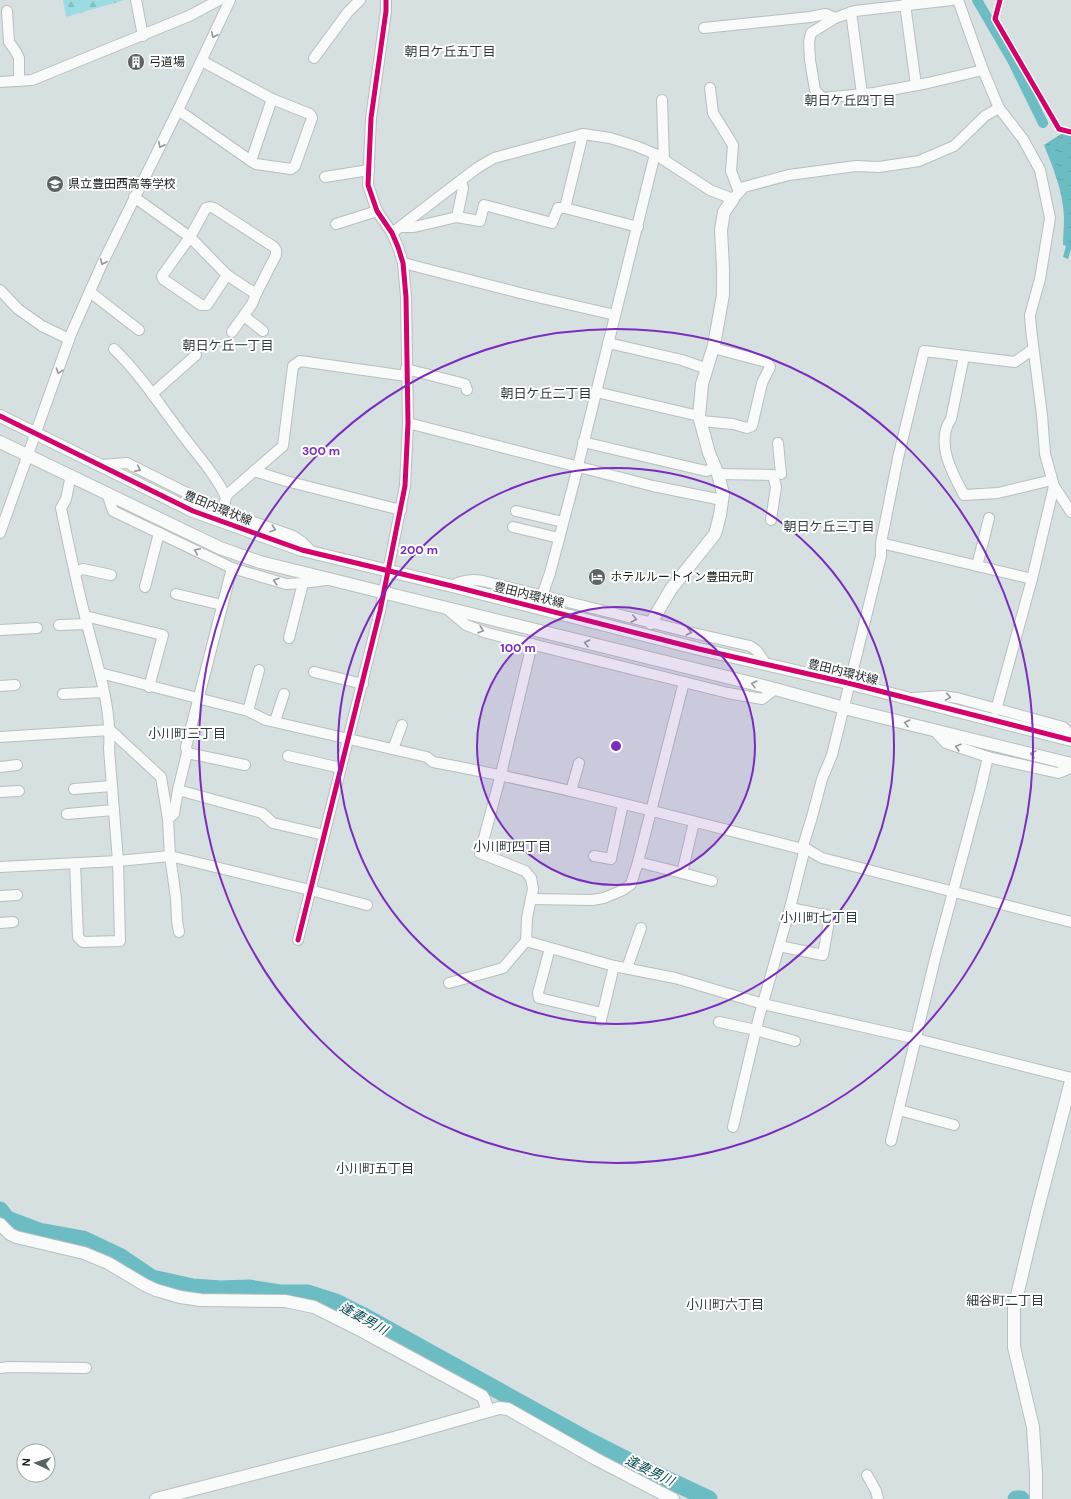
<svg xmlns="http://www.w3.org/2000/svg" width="1071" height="1499" viewBox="0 0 1071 1499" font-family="'DM Sans','Noto Sans JP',sans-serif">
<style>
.forest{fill:url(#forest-firs)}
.water{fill:url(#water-ripples)}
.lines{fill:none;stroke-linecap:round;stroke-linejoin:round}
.canal{stroke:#6cbcc4;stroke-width:10}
.river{stroke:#6cbcc4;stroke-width:17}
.minor-casing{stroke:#b8bebf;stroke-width:12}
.tertiary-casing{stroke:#b8bebf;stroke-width:14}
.minor{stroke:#f9fafa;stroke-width:10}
.tertiary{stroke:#f9fafa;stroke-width:12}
.cycleway-casing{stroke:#fff;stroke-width:8}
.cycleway{stroke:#d6006c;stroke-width:5}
.oneway{stroke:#949798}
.ring{fill:none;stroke:#7b2cbf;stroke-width:2}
.labels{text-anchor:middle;stroke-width:4;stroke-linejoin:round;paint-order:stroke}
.poi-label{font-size:12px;fill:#191f20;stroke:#fff;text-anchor:start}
.street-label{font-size:12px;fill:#191f20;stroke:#fff}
.neighbourhood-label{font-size:13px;fill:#2f3c3e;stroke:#fff}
.water-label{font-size:13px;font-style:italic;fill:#064a50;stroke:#fff}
.centre{fill:#7b2cbf;stroke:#fff;stroke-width:2}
.ring-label{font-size:12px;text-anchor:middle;font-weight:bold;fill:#7b2cbf;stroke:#fff;stroke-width:4;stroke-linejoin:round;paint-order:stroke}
</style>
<defs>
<pattern id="forest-firs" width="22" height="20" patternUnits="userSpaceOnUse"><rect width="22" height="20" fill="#9bdbe2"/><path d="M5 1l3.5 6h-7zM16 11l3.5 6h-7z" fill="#85bcc2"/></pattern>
<pattern id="water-ripples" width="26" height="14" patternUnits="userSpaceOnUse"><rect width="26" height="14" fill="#6cbcc4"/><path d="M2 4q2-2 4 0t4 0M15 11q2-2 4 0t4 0" fill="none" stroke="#5da1a8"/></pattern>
</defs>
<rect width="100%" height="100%" fill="#d7e0e1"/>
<path class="forest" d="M 63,0 L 125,0 L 66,17 Z"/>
<path class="water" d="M 1061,134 L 1071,134 L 1071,249 L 1068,259 L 1063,257 L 1066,246 L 1063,245 C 1063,236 1064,226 1064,217 C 1063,191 1053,168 1044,145 Z"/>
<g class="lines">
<path class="canal" d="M 977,0 L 1012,60 L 1043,123"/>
<g class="river">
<path d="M 0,1210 L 7,1219 L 39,1231 L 83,1239 L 121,1257 L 152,1278 L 193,1287 L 220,1289 L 249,1288 L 280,1293 L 308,1293 L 336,1302 L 362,1315 L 584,1438 L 643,1468 L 709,1499"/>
<path d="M 1016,1499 L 1021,1499"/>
</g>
<g class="minor-casing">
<g id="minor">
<path d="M 136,0 L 143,36"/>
<path d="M 952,0 L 855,11 L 835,18 L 811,33 L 809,42 L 810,60 L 815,90 L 822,98 L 874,93 L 928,83 L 983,70"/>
<path d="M 958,0 L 983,70 L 999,108 L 1023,139 L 1040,170 L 1050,218 L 1040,279 L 1030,315 L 1031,329 L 1042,415 L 1045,454 L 1054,486 L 1071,512"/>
<path d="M 905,4 L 916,85"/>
<path d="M 7,11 L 9,42 L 16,52 L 19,58 L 19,81"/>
<path d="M 851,12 L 862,94"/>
<path d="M 704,28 L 810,17 L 826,14 L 835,18"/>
<path d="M 314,58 L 348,12 L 360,0"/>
<path d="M 202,61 L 272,99 L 251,161"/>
<path d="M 0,82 L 32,80 L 189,16 L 219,0"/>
<path d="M 710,88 L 713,113 L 733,145 L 731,171 L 739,192"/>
<path d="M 662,100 L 664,160"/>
<path d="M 178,110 L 251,161 L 256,164 L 291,169 L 295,166 L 312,118 L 310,114 L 272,99"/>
<path d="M 325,177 L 369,170"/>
<path d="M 461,181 L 463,188 L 457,217 L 480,221 L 484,205 L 552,223 L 558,208 L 565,208 L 583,134"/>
<path d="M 134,197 L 190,237 L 227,275"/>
<path d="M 210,207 L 214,208 L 274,247 L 276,250 L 276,255 L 256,294 L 227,275 L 207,305 L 201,305 L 163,279 L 162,276 L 190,237 L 206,208 Z"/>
<path d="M 565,208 L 638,227"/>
<path d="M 336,224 L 377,211"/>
<path d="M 400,227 L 414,227 L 457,217"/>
<path d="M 392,233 L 477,168 L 494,158 L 583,134 L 610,138 L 636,146 L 655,154 L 710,190 L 733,199 L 744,187 L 789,175 L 856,166 L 879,167 L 919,161 L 954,146 L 985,116 L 999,108"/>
<path d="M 403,263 L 524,294 L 615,315"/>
<path d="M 0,290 L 18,309 L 42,326 L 69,339"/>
<path d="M 90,292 L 139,330"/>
<path d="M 244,316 L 263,331"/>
<path d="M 232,332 L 252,304 L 256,294"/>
<path d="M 608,343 L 682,360 L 707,369"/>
<path d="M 114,349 C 141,375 161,407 184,437 C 199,457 215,474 226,497"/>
<path d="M 964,356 L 951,419 C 935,442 952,473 964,495 L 998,493 L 1052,480"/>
<path d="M 406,369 L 465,384 L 467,390"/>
<path d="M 596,392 L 699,416"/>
<path d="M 152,394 L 196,355"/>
<path d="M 701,421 L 733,424 L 747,428 L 752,426 L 762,383 L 770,367 L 767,362 L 713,348"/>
<path d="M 408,423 L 653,486 L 722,500"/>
<path d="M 583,442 L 706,471 L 715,468"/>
<path d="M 778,443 L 781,474"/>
<path d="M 101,465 L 127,463 L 223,511 L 293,536 L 302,542 L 312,552"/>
<path d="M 254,471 L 286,481 L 401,510"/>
<path d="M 718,474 L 773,475 L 776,487 L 771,520"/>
<path d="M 71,475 L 66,499 L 61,508 C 69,547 77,586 87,624 C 97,665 112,707 109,749 L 118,861 L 120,941 L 83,942 L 78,937 L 75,863"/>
<path d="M 107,493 L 113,511 L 232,568 L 286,584 L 303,583 L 326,580"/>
<path d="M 223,511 L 226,497 L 229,493 L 283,446 L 293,366 L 300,361 L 406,376"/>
<path d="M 516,511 L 563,522"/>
<path d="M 513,527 L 559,538"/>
<path d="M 0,533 L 71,334 L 102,264 L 178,110 L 230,0"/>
<path d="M 881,543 L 1032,579"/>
<path d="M 977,566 L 989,518"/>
<path d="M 75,572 L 83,569 L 111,575"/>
<path d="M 452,586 C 462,580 472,579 483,581 L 689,632 L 750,646 L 757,651 L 766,664"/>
<path d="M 145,587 L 159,533"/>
<path d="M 176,594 L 222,605"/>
<path d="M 542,596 L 550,573 L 573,486 L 655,154"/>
<path d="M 448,610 L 466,625 L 487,633 L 728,693 L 762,699 L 775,689"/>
<path d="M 85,616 L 163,635 L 149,687"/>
<path d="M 59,625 L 87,624"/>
<path d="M 0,630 L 37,628"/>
<path d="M 289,638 L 303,583"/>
<path d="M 532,644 L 501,774 L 480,853 L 525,871 L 531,878 L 533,889 L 527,918 L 526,941 L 614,966 L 675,978 L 763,1004 L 917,1039 L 1071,1078"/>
<path d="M 314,672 L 363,684"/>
<path d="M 100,673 L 248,711 L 266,720 L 427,757 L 433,762 C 558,785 680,818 802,849 L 805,848"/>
<path d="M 0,686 L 15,685"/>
<path d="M 63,694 L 103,692"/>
<path d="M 913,698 L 942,696 L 957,698 L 1063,727 L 1071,735"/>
<path d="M 996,710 L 1032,579 L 1054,486"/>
<path d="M 248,711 L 259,670"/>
<path d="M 275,721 L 284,694"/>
<path d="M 934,730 L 946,743 L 988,757 L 1058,773 L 1071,768"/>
<path d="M 0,737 L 110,730 L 161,777 L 168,819 L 170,856 L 176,898 L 177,921 L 179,932"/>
<path d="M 393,749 L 402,725"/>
<path d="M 187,753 L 245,765"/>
<path d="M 288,756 L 341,768"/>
<path d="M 0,767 L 17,765"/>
<path d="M 74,789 L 112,786"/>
<path d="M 178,790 L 262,813 L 273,823 L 324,835"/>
<path d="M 571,791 L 579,763"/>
<path d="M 0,792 L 19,791"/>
<path d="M 67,814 L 114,810"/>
<path d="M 168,819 L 174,814 L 178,790 L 187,753 L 186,747 L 232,568"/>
<path d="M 805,848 L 822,858 L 1071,922"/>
<path d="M 802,849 L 812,817 L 822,779 L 832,755 L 881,556 L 881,543 L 898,458 L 924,351 L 1015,362 L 1033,349"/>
<path d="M 594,856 L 611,859 L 623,804"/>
<path d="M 638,862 L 682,873 L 694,822"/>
<path d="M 0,867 L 118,861 L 170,856 L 310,890 L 367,905"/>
<path d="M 682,873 L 712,881"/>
<path d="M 0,896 L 17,895"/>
<path d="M 531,899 L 592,900 L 604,898 L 623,890 L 631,884 L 638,862 L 684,682"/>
<path d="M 0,923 L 13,922"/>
<path d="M 298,940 L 380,611 L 405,486 L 408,423 L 406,297 L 403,263 L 398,247 L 392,233 L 377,211 L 368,185 L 371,118 L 386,11 L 386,0"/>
<path d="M 779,946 L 823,955 L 830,916 L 790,908"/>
<path d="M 550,948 L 538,993 L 539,998 L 602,1013"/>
<path d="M 627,968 L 641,928"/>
<path d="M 449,983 L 503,968 L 526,941"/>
<path d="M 601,1020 L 614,966"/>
<path d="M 719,1022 L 756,1030 L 795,1041"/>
<path d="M 899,1110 L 954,1125"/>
<path d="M 733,1127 L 759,1017 L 790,908 L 805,848"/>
<path d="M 891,1141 L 935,959 L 980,791 L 988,757"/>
<path d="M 0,1368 L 9,1367 L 86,1368"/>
<path d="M 867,1475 L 876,1491 L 878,1499"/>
</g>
</g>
<g class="tertiary-casing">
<g id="tertiary">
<path d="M 0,416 L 193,511 L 302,550 L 452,586 L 699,649 L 848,683 L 1071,740"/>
<path d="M 0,442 L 220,548 L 260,562 L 775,689 L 848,709 L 1071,764"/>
<path d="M 651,623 L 671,589 L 715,534 L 720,515 L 723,494 L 718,474 L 709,453 L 699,416 L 702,384 L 714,345 L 723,295 L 723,268 L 721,230 L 724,212 L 733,199"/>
<path d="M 0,1224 L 10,1234 L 16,1237 L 84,1253 L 108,1263 L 145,1285 L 156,1290 L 180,1297 L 201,1300 L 285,1301 L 314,1307 L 360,1330 L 482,1396 L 484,1399 L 488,1411"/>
<path d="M 156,1499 L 394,1438 L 499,1408 L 508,1409 L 596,1459 L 673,1499"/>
<path d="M 1036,1499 L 1036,1474 L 1033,1427 L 1014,1347 L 1014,1308 L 1037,1212 L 1071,1081"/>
</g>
</g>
<use href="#minor" class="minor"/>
<use href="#tertiary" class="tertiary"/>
<g class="cycleway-casing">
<g id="cycleway">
<path d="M 1000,0 L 995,19 L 1059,129 L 1071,132"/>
<path d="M 0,416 L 193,511 L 302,550 L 452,586 L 699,649 L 848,683 L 1071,740"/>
<path d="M 298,940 L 380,611 L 405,486 L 408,423 L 406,297 L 403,263 L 398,247 L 392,233 L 377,211 L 368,185 L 371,118 L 386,11 L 386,0"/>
</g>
</g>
<use href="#cycleway" class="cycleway"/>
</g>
<defs><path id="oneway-chevron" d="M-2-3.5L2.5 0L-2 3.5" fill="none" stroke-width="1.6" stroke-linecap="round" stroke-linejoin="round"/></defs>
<g class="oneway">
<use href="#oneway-chevron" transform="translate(214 35) rotate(116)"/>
<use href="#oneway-chevron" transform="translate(161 145) rotate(117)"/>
<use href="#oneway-chevron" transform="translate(103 262) rotate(115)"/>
<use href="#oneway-chevron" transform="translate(59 371) rotate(109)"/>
<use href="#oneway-chevron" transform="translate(138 469) rotate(27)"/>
<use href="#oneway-chevron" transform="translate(273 529) rotate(18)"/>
<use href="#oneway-chevron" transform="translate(197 551) rotate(-155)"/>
<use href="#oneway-chevron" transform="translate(276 581) rotate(-163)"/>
<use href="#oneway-chevron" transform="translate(634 619) rotate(14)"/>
<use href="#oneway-chevron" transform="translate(481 630) rotate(19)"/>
<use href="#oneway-chevron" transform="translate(689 632) rotate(13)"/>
<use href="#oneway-chevron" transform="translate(587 643) rotate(-166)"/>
<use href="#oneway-chevron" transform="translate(754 684) rotate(-166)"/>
<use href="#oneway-chevron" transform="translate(948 697) rotate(9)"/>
<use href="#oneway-chevron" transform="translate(907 723) rotate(-166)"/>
<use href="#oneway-chevron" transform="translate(958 747) rotate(-163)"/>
<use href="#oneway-chevron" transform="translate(1033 754) rotate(-166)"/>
</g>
<circle cx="616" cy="746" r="139" fill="#7b2cbf" fill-opacity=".12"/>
<g class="ring">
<circle cx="616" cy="746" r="139"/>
<circle cx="616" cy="746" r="278"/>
<circle cx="616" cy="746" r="417"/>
</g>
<defs>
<g id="building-disc" transform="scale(0.9)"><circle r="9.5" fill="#5c6364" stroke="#fff"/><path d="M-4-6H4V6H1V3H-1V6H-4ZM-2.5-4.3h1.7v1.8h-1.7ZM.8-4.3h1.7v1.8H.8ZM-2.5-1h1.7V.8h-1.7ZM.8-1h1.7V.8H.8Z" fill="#fff"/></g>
<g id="school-disc" transform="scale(0.9)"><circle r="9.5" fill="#5c6364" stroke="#fff"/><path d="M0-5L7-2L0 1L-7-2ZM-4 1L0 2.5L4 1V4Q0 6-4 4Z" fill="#fff"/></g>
<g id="hotel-disc" transform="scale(0.9)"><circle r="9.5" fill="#5c6364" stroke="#fff"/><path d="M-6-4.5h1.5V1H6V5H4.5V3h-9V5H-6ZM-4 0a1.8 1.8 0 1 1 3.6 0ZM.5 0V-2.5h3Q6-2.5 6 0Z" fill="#fff"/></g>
</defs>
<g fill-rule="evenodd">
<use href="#building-disc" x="136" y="62"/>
<use href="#school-disc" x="55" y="184"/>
<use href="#hotel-disc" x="597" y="577"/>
</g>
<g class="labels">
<g class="poi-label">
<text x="149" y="66">弓道場</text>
<text x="68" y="188">県立豊田西高等学校</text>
<text x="610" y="581">ホテルルートイン豊田元町</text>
</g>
<g class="street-label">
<text transform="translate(218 508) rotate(22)" y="4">豊田内環状線</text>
<text transform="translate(529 595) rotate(14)" y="4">豊田内環状線</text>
<text transform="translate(843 672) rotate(14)" y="4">豊田内環状線</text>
</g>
<g class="neighbourhood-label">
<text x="450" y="56">朝日ケ丘五丁目</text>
<text x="850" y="105">朝日ケ丘四丁目</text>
<text x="228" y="350">朝日ケ丘一丁目</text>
<text x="546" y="398">朝日ケ丘二丁目</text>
<text x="829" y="531">朝日ケ丘三丁目</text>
<text x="187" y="738">小川町三丁目</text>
<text x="512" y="851">小川町四丁目</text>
<text x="819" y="922">小川町七丁目</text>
<text x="375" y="1173">小川町五丁目</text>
<text x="1005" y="1305">細谷町二丁目</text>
<text x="725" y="1309">小川町六丁目</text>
</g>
<g class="water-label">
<text transform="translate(364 1318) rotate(29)" y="5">逢妻男川</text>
<text transform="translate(650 1470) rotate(26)" y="5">逢妻男川</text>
</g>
</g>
<circle cx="616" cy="746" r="6" class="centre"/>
<g class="ring-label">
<text x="321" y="455">300 m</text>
<text x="419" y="554">200 m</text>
<text x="518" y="652">100 m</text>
</g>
<g transform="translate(36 1463) rotate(274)"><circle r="19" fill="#ffffff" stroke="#a3a5a6"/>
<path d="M0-3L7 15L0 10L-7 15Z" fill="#5c6364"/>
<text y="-6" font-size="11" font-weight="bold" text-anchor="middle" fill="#191f20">N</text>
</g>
</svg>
